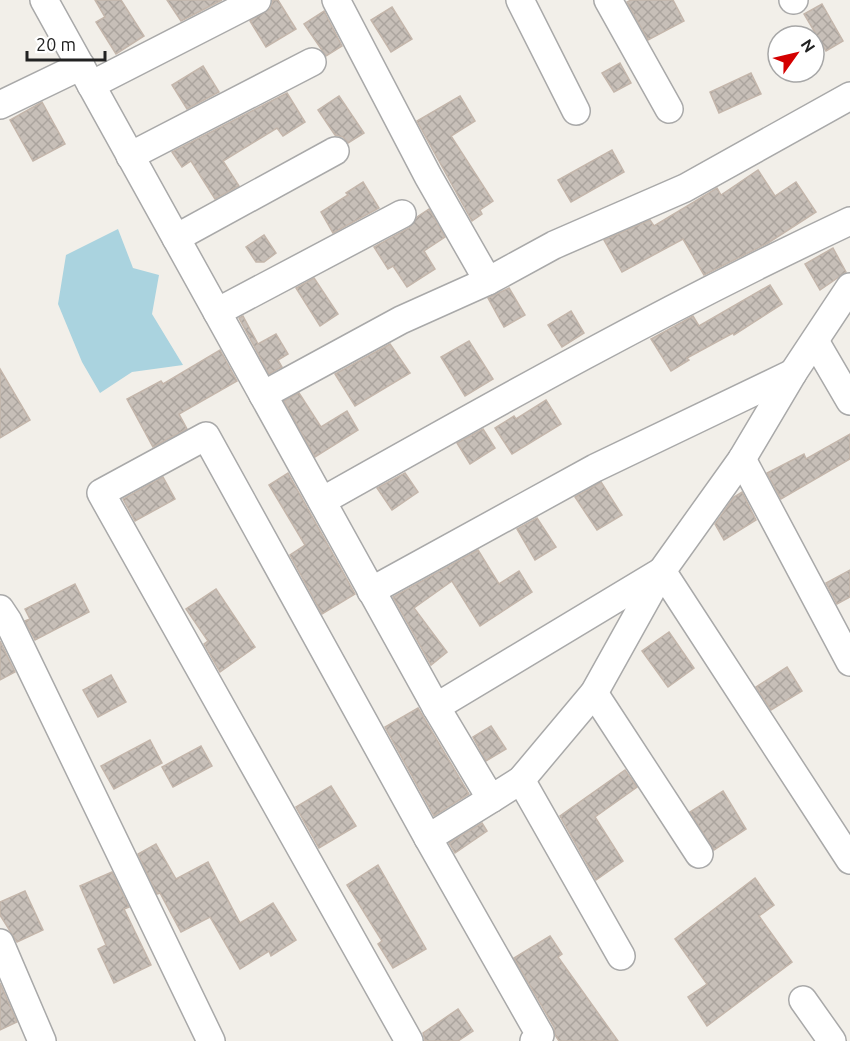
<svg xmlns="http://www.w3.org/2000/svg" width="850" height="1041" viewBox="0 0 850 1041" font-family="Ubuntu,sans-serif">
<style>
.water{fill:#aad3df}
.building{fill:url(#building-cross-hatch);stroke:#c4b6ab;stroke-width:1.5}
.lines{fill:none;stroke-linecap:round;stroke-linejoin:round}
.minor-casing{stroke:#a9a9a9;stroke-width:30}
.minor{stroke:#fff;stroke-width:27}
</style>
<defs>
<pattern id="building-cross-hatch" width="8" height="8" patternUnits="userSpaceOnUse" patternTransform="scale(1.5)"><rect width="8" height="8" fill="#c7bfb8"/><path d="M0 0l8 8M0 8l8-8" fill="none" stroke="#aba49e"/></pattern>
</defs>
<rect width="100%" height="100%" fill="#f2efe9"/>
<path class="water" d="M 118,229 L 133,268 L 159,275 L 152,314 L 183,365 L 132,372 L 100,393 L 82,362 L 58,304 L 66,255 Z"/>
<g class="building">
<path d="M 95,0 L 121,0 L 144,36 L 116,54 L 96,22 L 105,17 Z"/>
<path d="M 167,0 L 222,0 L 181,21 Z"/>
<path d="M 273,0 L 278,0 L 296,29 L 266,47 L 250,21 L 270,9 Z"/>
<path d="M 631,0 L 673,0 L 684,21 L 648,40 L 627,2 Z"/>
<path d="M 822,4 L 843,41 L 826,51 L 804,14 Z"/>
<path d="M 392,7 L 412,39 L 391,52 L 371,20 Z"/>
<path d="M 324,11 L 342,46 L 326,56 L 304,24 Z"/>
<path d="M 620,63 L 631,83 L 614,92 L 602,73 Z"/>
<path d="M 203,66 L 219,92 L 187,109 L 172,85 Z"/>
<path d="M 751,73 L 761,94 L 719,113 L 710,92 Z"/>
<path d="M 287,93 L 305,122 L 283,136 L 277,128 L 223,161 L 239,186 L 215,199 L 191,161 L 182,167 L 172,152 Z"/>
<path d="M 339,96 L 364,133 L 348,143 L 343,137 L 335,135 L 318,110 Z"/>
<path d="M 460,96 L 475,121 L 451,136 L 493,201 L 480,210 L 482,214 L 472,221 L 417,121 Z"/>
<path d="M 42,102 L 65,144 L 33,161 L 10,120 Z"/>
<path d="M 612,150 L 624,172 L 571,202 L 558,180 Z"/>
<path d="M 758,170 L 775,196 L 796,182 L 816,212 L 768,243 L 704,275 L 683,239 L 622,272 L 604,240 L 650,220 L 654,226 L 717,188 L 721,195 Z"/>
<path d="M 363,182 L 379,208 L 333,233 L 321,212 L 348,195 L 346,193 Z"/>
<path d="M 429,209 L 445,237 L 424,251 L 435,269 L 407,287 L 393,266 L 388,269 L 374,247 L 409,228 L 417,217 Z"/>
<path d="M 264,235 L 276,253 L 264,262 L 256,262 L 246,247 Z"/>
<path d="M 833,248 L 846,272 L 820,290 L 805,264 Z"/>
<path d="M 314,278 L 338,314 L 320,326 L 296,288 Z"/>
<path d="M 770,285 L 782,304 L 734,335 L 733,333 L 687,358 L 689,360 L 671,371 L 651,339 L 693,316 L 699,326 Z"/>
<path d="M 509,288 L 525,315 L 504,327 L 488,298 Z"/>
<path d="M 571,311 L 584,333 L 562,347 L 548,325 Z"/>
<path d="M 243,316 L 258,344 L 276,334 L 288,354 L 278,360 L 282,367 L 269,374 L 239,318 Z"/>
<path d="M 469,341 L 493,379 L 465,396 L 441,357 Z"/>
<path d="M 390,344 L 410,373 L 355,406 L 335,374 Z"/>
<path d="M 220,350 L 237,381 L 179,414 L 187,429 L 153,447 L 127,399 L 161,381 L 163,384 Z"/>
<path d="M 0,369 L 30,420 L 0,438 Z"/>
<path d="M 299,393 L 321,427 L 347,411 L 358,430 L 315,457 L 284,401 Z"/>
<path d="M 546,400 L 561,424 L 512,454 L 495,428 L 514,416 L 516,419 Z"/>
<path d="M 483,429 L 495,448 L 470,464 L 457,443 Z"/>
<path d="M 850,434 L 850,459 L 781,499 L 767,473 L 804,454 L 806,459 Z"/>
<path d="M 288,473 L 355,594 L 322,614 L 290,555 L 305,545 L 269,485 Z"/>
<path d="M 405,473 L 418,492 L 392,510 L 377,488 Z"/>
<path d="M 163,477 L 175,499 L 135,521 L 123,499 Z"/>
<path d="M 601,482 L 622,515 L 597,530 L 575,497 Z"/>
<path d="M 742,492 L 756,520 L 724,540 L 715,524 L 734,497 Z"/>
<path d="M 537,518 L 556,547 L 535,560 L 517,529 Z"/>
<path d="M 478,550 L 499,584 L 519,571 L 532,592 L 480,626 L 452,581 L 414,608 L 447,652 L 431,665 L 393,597 Z"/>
<path d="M 850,570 L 850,597 L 837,604 L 826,583 Z"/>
<path d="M 75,584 L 89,612 L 35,640 L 25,621 L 30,619 L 25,609 Z"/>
<path d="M 216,589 L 255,647 L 220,672 L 204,644 L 208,641 L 186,609 Z"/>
<path d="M 669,632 L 694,668 L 668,687 L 642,651 Z"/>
<path d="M 0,641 L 15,672 L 0,680 Z"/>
<path d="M 787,667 L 802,691 L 771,710 L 756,687 Z"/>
<path d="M 111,675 L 126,702 L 98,717 L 83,690 Z"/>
<path d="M 418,708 L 469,794 L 434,816 L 385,727 Z"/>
<path d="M 491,726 L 506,749 L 486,761 L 473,737 Z"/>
<path d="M 150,740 L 162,763 L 114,789 L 101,766 Z"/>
<path d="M 201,746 L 212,766 L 173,787 L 162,767 Z"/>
<path d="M 625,770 L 637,787 L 595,817 L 623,861 L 596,880 L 560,816 Z"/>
<path d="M 331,786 L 356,826 L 319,848 L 296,807 Z"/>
<path d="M 723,791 L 746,829 L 714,850 L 690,812 Z"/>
<path d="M 482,823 L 487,831 L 455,853 L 449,843 Z"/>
<path d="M 156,844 L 176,879 L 208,862 L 240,923 L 273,903 L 296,940 L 271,956 L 269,951 L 240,969 L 210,917 L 181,932 L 160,893 L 157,894 L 138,854 Z"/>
<path d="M 378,865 L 426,949 L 393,968 L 378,944 L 382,941 L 347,885 Z"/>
<path d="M 112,872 L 129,907 L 124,909 L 151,965 L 114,983 L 98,949 L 106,945 L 80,886 Z"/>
<path d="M 755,878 L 774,905 L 759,916 L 792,962 L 707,1026 L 688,997 L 707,984 L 675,939 Z"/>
<path d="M 25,891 L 43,930 L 17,942 L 0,915 L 0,902 Z"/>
<path d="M 550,936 L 562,954 L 558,957 L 618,1041 L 559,1041 L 555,1035 L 554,1027 L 514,958 Z"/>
<path d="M 0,983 L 17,1022 L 0,1030 Z"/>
<path d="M 458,1009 L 473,1031 L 458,1041 L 425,1041 L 423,1033 Z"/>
</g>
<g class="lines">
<g class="minor-casing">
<g id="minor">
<path d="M 44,0 L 436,707 L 491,799 L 521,780 L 594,693 L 662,571 L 742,459 L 793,373 L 850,287"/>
<path d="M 336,0 L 428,176 L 488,281"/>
<path d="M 520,0 L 576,111"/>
<path d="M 608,0 L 669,109"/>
<path d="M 793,0 L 794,0"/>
<path d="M 91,85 L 257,0"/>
<path d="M 0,105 L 81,66"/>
<path d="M 130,156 L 312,62"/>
<path d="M 176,238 L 335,151"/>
<path d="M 217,312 L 402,214"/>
<path d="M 815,341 L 850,401"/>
<path d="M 263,395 L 401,320 L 488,281 L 554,245 L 685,188 L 850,96"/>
<path d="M 742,459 L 850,662"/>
<path d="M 322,501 C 496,403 669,306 850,221"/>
<path d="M 371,591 L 595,468 L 793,373"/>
<path d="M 0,609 L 8,621 L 211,1041"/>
<path d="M 594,693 L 699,854"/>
<path d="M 436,707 L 662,571 L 850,860"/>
<path d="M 521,780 L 621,956"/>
<path d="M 428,838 L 491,799"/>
<path d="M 0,943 L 42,1041"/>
<path d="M 803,1000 L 832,1041"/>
<path d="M 409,1041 L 101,493 L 206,436 L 428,838 L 540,1035 L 534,1041"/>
</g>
</g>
<use href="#minor" class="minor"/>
</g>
<g transform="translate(796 54) rotate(56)"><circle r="28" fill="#ffffff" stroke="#a7a7a7" stroke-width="1.5"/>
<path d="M0-4.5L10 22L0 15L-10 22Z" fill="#d40000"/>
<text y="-9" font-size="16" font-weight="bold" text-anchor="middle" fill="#222222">N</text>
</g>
<path d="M27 51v9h78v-9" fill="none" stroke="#222222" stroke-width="3"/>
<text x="36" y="51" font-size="18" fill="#222222" stroke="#ffffff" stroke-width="4.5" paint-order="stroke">20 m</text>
</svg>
